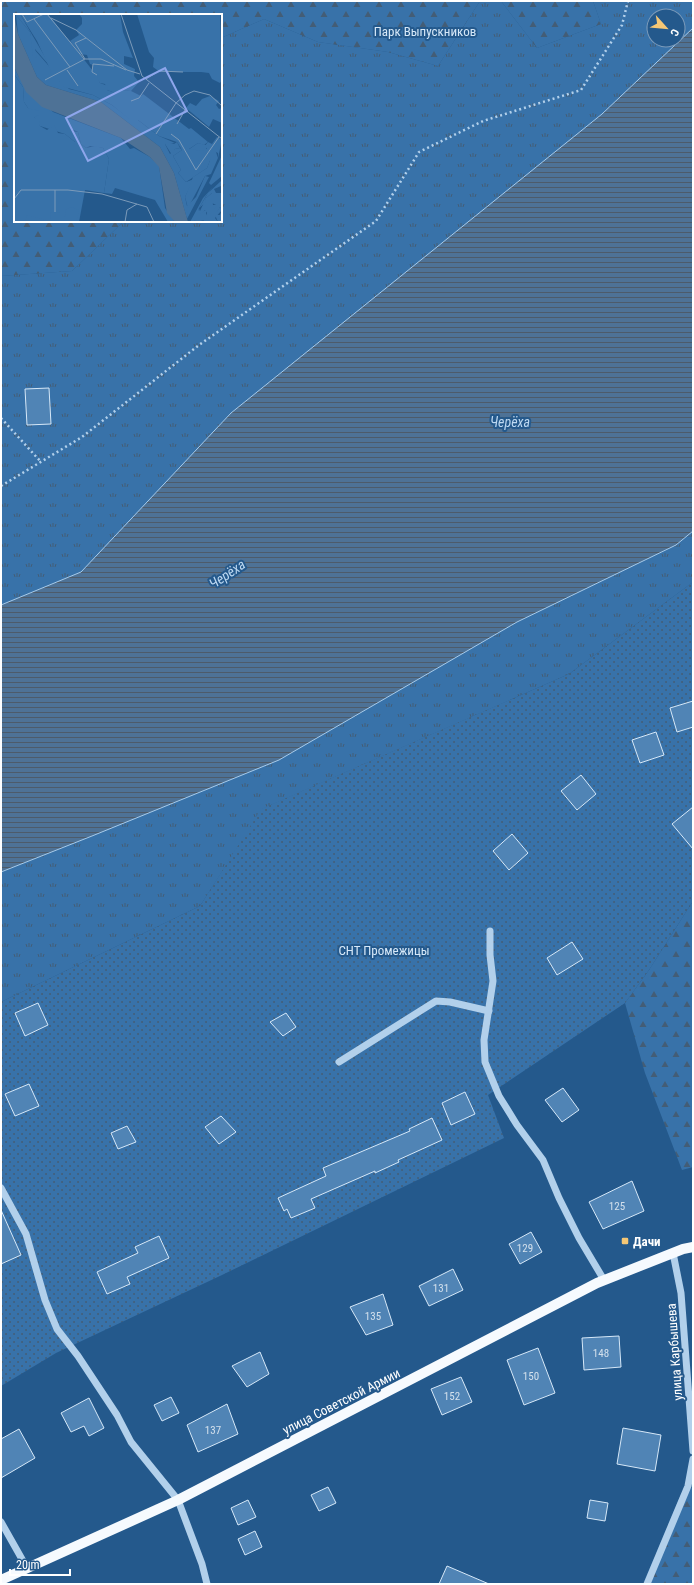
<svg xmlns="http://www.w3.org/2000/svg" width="694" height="1585" viewBox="0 0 694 1585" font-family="'Roboto Condensed',sans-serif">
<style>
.grass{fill:url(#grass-tufts);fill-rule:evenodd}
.forest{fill:url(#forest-firs)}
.garden{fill:url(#garden-dots)}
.water{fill:url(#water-rules);stroke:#a6cbeb}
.building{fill:#5084b5;stroke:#d6e8f8}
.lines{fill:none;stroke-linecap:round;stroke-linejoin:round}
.path{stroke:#b2d0eb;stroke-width:2.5;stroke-dasharray:2 3;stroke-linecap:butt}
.minor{stroke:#b2d0eb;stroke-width:7}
.major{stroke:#f6fafe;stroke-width:10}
.poi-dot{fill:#f5c775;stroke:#24598c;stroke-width:1.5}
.labels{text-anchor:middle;stroke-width:4;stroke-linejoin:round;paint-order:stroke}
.number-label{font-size:11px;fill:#d3e0ec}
.park-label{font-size:13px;fill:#d6e8f8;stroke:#24598c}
.poi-label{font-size:13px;font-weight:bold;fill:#fff;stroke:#24598c;text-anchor:start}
.street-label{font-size:13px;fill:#fff;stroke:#24598c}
.water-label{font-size:14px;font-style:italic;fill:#bed9f2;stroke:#24598c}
.inset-road{fill:none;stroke:#7c9bba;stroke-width:1}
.view{fill:#8ea6ec;fill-opacity:0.15;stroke:#8ea6ec;stroke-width:2}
.inset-edge{fill:none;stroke:#fff;stroke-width:2}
</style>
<defs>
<pattern id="grass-tufts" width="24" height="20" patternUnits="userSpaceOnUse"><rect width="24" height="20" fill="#3872a9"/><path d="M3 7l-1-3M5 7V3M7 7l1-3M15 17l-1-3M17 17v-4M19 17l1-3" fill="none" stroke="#435d76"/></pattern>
<pattern id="forest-firs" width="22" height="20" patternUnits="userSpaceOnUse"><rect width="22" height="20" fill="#3872a9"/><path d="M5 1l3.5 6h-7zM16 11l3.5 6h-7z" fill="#435d76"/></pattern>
<pattern id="garden-dots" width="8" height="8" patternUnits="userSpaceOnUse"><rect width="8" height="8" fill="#3872a9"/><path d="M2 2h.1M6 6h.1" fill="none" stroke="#435d76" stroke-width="1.8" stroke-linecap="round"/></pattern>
<pattern id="water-rules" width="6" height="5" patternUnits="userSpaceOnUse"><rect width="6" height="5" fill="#4e7296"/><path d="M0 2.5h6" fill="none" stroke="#4d5b6a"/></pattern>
</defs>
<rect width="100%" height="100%" fill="#24598c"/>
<g class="grass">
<path d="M 480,1 L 501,1 L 537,48 L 601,24 L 593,1 L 693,1 L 693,28 L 602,114 L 231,413 L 81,572 L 1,605 L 1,276 L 72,271 L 124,221 L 221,221 L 221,38 L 264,19 L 318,42 L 388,52 L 438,66 ZM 654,16 L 678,16 L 678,40 L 654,40 Z"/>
<path d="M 693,531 L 693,582 L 569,674 L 262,809 L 200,906 L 1,1002 L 1,872 L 92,836 L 517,622 L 676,545 Z"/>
</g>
<g class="forest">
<path d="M 1,1 L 480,1 L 438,66 L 388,52 L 318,42 L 264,19 L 221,38 L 221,15 L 15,15 L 15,221 L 124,221 L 72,271 L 1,276 Z"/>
<path d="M 501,1 L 593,1 L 601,24 L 537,48 Z"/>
<path d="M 693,901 L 693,1167 L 682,1170 L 645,1073 L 625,1003 L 649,970 Z"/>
<path d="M 693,1487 L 693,1584 L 643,1584 L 681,1494 Z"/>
</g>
<path class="garden" d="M 693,582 L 693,901 L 649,970 L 625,1003 L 488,1095 L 504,1138 L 222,1275 L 56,1353 L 1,1386 L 1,1002 L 200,906 L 261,809 L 569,674 Z"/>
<path class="water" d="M 693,28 L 693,531 L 676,545 L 517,622 L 279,760 L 92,836 L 1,872 L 1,605 L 81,572 L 231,413 L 602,114 Z"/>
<g class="building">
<path d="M 49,388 L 51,424 L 27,425 L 25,389 Z"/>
<path d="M 693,701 L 693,727 L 677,732 L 670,708 Z"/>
<path d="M 656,732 L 664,755 L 640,763 L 632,740 Z"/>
<path d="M 581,775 L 596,794 L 577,810 L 561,791 Z"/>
<path d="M 693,807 L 693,849 L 672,824 Z"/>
<path d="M 512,834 L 528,853 L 509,870 L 493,851 Z"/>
<path d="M 572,942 L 583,959 L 557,975 L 547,958 Z"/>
<path d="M 38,1003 L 48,1025 L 25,1036 L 15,1013 Z"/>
<path d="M 286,1013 L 296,1027 L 283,1036 L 270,1022 Z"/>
<path d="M 29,1084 L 39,1106 L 15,1116 L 5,1094 Z"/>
<path d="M 563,1088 L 579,1110 L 562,1122 L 545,1100 Z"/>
<path d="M 465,1092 L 475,1114 L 451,1125 L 442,1103 Z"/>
<path d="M 221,1116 L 236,1132 L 219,1144 L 205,1127 Z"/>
<path d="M 432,1118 L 442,1140 L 398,1160 L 399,1162 L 375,1173 L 375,1171 L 311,1199 L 315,1208 L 291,1218 L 287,1209 L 284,1211 L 278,1198 L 326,1176 L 323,1168 L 410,1131 L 409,1129 Z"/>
<path d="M 127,1126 L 136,1142 L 118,1149 L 111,1133 Z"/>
<path d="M 632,1181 L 644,1211 L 603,1229 L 589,1202 Z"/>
<path d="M 1,1210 L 21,1255 L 1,1264 Z"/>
<path d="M 531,1232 L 542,1252 L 520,1264 L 509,1244 Z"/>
<path d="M 159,1236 L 169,1258 L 127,1277 L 130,1284 L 107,1294 L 97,1272 L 138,1253 L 135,1247 Z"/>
<path d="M 453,1269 L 463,1290 L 429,1306 L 419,1286 Z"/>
<path d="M 383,1294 L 393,1325 L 366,1335 L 350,1307 Z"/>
<path d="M 619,1336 L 621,1367 L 584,1370 L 582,1338 Z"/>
<path d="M 538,1348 L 555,1393 L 524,1405 L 507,1360 Z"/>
<path d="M 260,1352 L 269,1374 L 247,1387 L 232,1366 Z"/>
<path d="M 461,1377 L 472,1402 L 442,1415 L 431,1389 Z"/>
<path d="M 171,1397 L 179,1413 L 162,1421 L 154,1405 Z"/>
<path d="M 89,1398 L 104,1428 L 89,1436 L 84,1426 L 71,1432 L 61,1413 Z"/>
<path d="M 227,1404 L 238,1434 L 198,1452 L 187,1425 Z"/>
<path d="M 623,1428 L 661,1435 L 655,1471 L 617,1464 Z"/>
<path d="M 19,1429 L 35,1458 L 1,1478 L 1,1439 Z"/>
<path d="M 328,1487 L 336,1503 L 319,1511 L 311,1495 Z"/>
<path d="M 248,1500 L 256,1517 L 238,1525 L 231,1508 Z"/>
<path d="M 590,1500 L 608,1503 L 605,1521 L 587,1518 Z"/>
<path d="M 255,1531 L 262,1547 L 245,1555 L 238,1539 Z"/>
<path d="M 447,1566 L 489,1584 L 439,1584 Z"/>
</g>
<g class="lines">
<g class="path">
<path d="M 1,418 L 41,462"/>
<path d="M 1,486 L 82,437 L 199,345 L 376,221 L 419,152 L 483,121 L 581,90 L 622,25 L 628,1"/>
</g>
<g class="minor">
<path d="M 490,931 L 490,955 L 493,981 L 484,1040 L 485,1062 L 499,1096 L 517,1125 L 543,1160 L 559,1198 L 579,1238 L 604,1280"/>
<path d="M 339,1062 L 436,1001 L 450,1002 L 489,1011"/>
<path d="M 1,1188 L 26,1234 L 45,1300 L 57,1329 L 78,1356 L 117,1415 L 131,1442 L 178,1500 L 202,1564 L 207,1584"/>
<path d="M 673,1253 L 681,1293 L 693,1451"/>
<path d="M 1,1522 L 27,1568"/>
<path d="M 647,1584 L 688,1486 L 693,1459"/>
</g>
<path class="major" d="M 1,1580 L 178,1500 L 597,1283 L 683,1249 L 693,1247"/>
</g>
<rect class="poi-dot" x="621" y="1237" width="8" height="8" rx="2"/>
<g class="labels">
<g class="number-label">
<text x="617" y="1210">125</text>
<text x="525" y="1252">129</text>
<text x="441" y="1292">131</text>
<text x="373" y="1320">135</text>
<text x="601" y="1357">148</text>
<text x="531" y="1380">150</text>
<text x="452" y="1400">152</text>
<text x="213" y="1434">137</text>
</g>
<g class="park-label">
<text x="425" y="36">Парк Выпускников</text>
<text x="384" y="955">СНТ Промежицы</text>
</g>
<g class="poi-label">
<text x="633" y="1246">Дачи</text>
</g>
<g class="street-label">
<text transform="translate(674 1352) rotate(-94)" y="5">улица Карбышева</text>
<text transform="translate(341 1401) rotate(-27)" y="5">улица Советской Армии</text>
</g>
<g class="water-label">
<text x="510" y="427">Черёха</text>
<text transform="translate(227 574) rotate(-34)" y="5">Черёха</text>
</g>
</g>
<g transform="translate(14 14)">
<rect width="208" height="208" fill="#24598c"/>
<path d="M 2,1 L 16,18 L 20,35 L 55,75 L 79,81 L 98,91 L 116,105 L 124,106 L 145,122 L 161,129 L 151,130 L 156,140 L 161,135 L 166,134 L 168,136 L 159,142 L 167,156 L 164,159 L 172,168 L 180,165 L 171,183 L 173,192 L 182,183 L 191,162 L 195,163 L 173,205 L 160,159 L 146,133 L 87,88 L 32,71 L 23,63 L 4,20 ZM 0,53 L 5,63 L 39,98 L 107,124 L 116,135 L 120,134 L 136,143 L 145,152 L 151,194 L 161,208 L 154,208 L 141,186 L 101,174 L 98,180 L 90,179 L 95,145 L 89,134 L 76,132 L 72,134 L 67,130 L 64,118 L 53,113 L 61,122 L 61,128 L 51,120 L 26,112 L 10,88 L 9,73 L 0,60 ZM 203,123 L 208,126 L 204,144 L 204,139 L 190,133 L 194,128 L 198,130 ZM 208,141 L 208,162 L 197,171 L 195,169 ZM 199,173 L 192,182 L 184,196 L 186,197 L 192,184 L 198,179 L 199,191 L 202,191 L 203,197 L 206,193 L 208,196 L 201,204 L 204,208 L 189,208 L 193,199 L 191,196 L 184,206 L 176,208 L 189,184 ZM 66,175 L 65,208 L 0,208 L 0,179 Z" fill="#3872a9"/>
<path d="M 1,0 L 6,0 L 41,60 L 37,60 L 34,50 L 21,35 L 23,44 L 19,42 L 16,18 ZM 65,0 L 106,0 L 109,18 L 119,44 L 110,42 L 110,50 L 121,55 L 120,62 L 125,68 L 117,77 L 108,76 L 101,79 L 93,76 L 91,70 L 86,69 L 78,58 L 79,51 L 76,50 L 73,41 L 66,40 L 56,27 L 65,21 L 62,16 L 68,10 L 68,4 ZM 123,0 L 206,0 L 208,66 L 206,69 L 198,65 L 195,59 L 187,58 L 146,58 L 139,53 L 140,44 L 135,38 ZM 0,60 L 9,73 L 10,88 L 14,94 L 25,97 L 25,101 L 20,103 L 25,107 L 26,112 L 33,116 L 40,111 L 44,119 L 51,120 L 61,128 L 61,122 L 53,118 L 53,113 L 57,109 L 60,113 L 58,117 L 64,118 L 67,130 L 72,134 L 81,132 L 89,134 L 95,145 L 90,179 L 71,176 L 65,208 L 62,208 L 65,196 L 57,193 L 51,196 L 52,203 L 46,198 L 36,199 L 37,205 L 41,208 L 13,201 L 11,208 L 0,208 ZM 196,82 L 205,87 L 202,91 L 205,95 L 208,94 L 208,109 L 199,105 L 195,113 L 172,94 L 176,89 L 182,92 L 188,85 ZM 153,128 L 160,130 L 163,128 L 166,134 L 161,135 L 158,141 L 151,130 ZM 184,129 L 192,131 L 192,135 L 197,130 L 200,132 L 204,144 L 197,160 L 191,162 L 174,194 L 171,183 L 176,171 L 179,163 L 193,154 L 196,146 L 182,136 L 174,136 ZM 207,167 L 207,172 L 200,175 L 202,179 L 207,179 L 208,185 L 208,208 L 204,208 L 201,201 L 206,201 L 208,196 L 206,193 L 203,198 L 200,197 L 202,191 L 198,189 L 198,179 L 192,184 L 191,189 L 185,194 L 186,198 L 184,196 L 194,179 ZM 192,196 L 192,206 L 180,208 L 187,199 Z" fill="#3872a9"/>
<path d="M 6,0 L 34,0 L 83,62 L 86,69 L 94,72 L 93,76 L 101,79 L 108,76 L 117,77 L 127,82 L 129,80 L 175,115 L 177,114 L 194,128 L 190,131 L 184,129 L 175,135 L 190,137 L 195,141 L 197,144 L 193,154 L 172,168 L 164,159 L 167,156 L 159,142 L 168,136 L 163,128 L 145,122 L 124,106 L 116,106 L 98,91 L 79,81 L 50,73 L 37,57 L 23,27 Z" fill="#3872a9"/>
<path d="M 0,0 L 4,20 L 23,63 L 32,71 L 87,88 L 146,133 L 160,159 L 174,208 L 161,208 L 153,199 L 145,153 L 136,143 L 107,124 L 28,93 L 12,78 L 0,53 Z" fill="#4e7296"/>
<path class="inset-road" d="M 8,0 L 13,8 L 30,0M 33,0 L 70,45M 107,0 L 128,62 L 208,125M 37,4 L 62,16 L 113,56 L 126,60M 20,5 L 56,53M 71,45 L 61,29 L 72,24M 53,56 L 64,72M 83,61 L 78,58 L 79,50 L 100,52M 132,65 L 145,57 L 169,58M 31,66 L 71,45 L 87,45 L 112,56M 117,87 L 125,84 L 135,69M 163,110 L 171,96M 142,120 L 162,89 L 171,81 L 180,77 L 196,81 L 208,92M 157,120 L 165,126 L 182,156 L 205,123M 41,176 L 41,198M 0,185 L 7,176 L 54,176 L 88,180 L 133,193 L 140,208M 111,208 L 113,196 L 123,190"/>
<path class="view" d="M 151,54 L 173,97 L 74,147 L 52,104 Z"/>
<rect width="208" height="208" class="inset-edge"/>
</g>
<rect width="694" height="1585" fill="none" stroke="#ffffff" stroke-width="4"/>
<g transform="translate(666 28) rotate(117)"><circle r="19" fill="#24598c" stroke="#7c9bba"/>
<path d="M0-3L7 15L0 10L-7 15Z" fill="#f5c775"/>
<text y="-6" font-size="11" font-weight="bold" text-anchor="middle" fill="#ffffff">С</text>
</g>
<path d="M10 1569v6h60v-6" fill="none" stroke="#ffffff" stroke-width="2"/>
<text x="16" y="1569" font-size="12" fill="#ffffff" stroke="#24598c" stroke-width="3" paint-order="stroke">20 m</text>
</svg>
